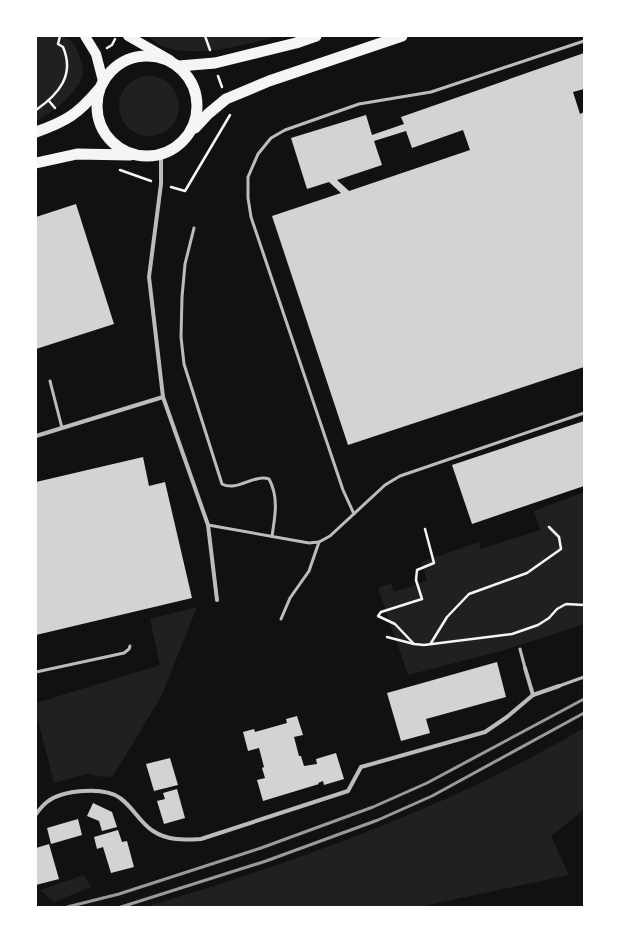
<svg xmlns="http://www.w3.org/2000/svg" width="620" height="943" viewBox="0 0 620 943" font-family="'Fira Sans',sans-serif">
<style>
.green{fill:#202020}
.building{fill:#d3d3d3;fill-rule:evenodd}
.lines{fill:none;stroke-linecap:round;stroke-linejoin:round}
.path{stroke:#f5f5f5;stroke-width:2.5}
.service{stroke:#bcbcbc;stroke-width:3}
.minor{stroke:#bcbcbc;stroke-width:4}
.primary{stroke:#f5f5f5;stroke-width:10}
.trunk{stroke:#f5f5f5;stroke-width:11}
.rail{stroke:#9a9a9a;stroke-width:3}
</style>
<rect width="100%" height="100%" fill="#111"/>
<g class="green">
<path d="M 36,36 C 44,36 56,34 64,37 C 71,39 75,46 78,52 C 80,58 83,67 83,73 C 80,91 51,114 36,121 Z"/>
<path d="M 148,36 L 278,36 C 247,45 194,58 164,47 C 158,45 153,39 148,36 Z"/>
<circle cx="149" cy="106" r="30"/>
<path d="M 584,492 L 584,624 L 505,650 L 408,675 L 378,588 L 391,583 L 394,592 L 427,581 L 421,562 L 479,542 L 481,549 L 540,530 L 534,511 Z"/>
<path d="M 197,607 L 161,697 L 113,776 L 104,777 L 87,774 L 54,783 L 36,713 L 36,703 L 160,665 L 150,619 Z"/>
<path d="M 584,728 L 584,810 L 551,836 L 569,875 L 419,907 L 145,907 C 296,862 448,808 584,728 Z"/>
<path d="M 84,875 L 91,887 L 54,902 L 40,890 Z"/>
</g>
<g class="building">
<path d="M 584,53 L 584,89 L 573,92 L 580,114 L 584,112 L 584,367 L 348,445 L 272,216 L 341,193 L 329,182 L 307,189 L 291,138 L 366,115 L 372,135 L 404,124 L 401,117 ZM 463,130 L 470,150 L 349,191 L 337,180 L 382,165 L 374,141 L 406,131 L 412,148 Z"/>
<path d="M 76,204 L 114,324 L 36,349 L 36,217 Z"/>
<path d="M 584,421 L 584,486 L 472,524 L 452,465 Z"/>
<path d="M 143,457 L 149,486 L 165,482 L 192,598 L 36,635 L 36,482 Z"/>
<path d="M 497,662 L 506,697 L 426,719 L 430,733 L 401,741 L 387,693 Z"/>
<path d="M 297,716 L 303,735 L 294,737 L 299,756 L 301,756 L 304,766 L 317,764 L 316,759 L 336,753 L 344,779 L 324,785 L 323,781 L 318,783 L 319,784 L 263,801 L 257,780 L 265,778 L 262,768 L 264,767 L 259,748 L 248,751 L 243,732 L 254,729 L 255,732 L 287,723 L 286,719 Z"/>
<path d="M 170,758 L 178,785 L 154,791 L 146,764 Z"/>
<path d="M 177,789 L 185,818 L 164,824 L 157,801 L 165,799 L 163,793 Z"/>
<path d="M 93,803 L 112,812 L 117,827 L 102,831 L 99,821 L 87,816 Z"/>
<path d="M 78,819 L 82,835 L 51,844 L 47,828 Z"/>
<path d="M 118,830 L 122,842 L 127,841 L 134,867 L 111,873 L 103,847 L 97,849 L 94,837 Z"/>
<path d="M 49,844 L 59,879 L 36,885 L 36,848 Z"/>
</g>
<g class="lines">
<g class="path">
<path d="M 205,36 L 210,50"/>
<path d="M 107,48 L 112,45 L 115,39"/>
<path d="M 218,76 L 222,87"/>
<path d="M 49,101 L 55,108"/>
<path d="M 36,110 C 59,94 75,75 63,47 L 58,44 L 60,36"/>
<path d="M 120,170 L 151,181"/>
<path d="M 171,187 L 185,191 L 230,115"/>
<path d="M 425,529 L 434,563 L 417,570 L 416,580 L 422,599 L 381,612 L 378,616 L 395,624 L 414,644 L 424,645 L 512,634 L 538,625 L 549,618 L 557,609 L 566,604 L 584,605"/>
<path d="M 387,637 L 414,644"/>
<path d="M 431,643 L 447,617 L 469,594 L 527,573 L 561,549 L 559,537 L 549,527"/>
</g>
<g class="service">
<path d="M 194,228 L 185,264 L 182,297 L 181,337 L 184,364 L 222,484 C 237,492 253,474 269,479 C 279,497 275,517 272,536"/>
<path d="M 50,381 L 62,428"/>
<path d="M 354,514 L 343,490 L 251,217 L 248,198 L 248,177 L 258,154 L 271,138 L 285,130 L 359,104 L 431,92 L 584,41"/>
<path d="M 208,525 L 309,543 L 319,542 L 330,536 L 385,485 L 400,476 L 584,413"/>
<path d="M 281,619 L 290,598 L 309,571 L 319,542"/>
<path d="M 520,649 L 525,668"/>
<path d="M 36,672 L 124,653 L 129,649 L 130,646"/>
<path d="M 559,686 L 584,677"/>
</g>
<g class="minor">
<path d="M 161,155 L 161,184 L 149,277 L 163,397 L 208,525 L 217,600"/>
<path d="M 36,436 L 163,397"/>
<path d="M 525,668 L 533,695"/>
<path d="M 36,814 C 39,810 43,805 47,802 C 62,790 104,786 120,798 C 133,807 140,823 153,831 C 168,841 184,840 201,839 L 348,791 L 361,767 L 485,732 L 507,717 L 533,695 L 559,686"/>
</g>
<g class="primary">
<path d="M 85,36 L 96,54 L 103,81"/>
<path d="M 128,36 L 170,60"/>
</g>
<g class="trunk">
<circle cx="147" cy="106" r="50"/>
<path d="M 179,66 L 215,63 L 296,43 L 316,36"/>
<path d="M 195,128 L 208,114 L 226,99 L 269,81 L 402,36"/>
<path d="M 36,132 C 67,121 78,114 99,89"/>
<path d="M 36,163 L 77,154 L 130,155"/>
</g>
<g class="rail">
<path d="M 67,907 L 119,894 L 261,848 L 373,807 L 427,783 L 584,699"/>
<path d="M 121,907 L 266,861 L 378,820 L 432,796 L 584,713"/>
</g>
</g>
<rect width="620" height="943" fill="none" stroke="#ffffff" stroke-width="74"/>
</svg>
